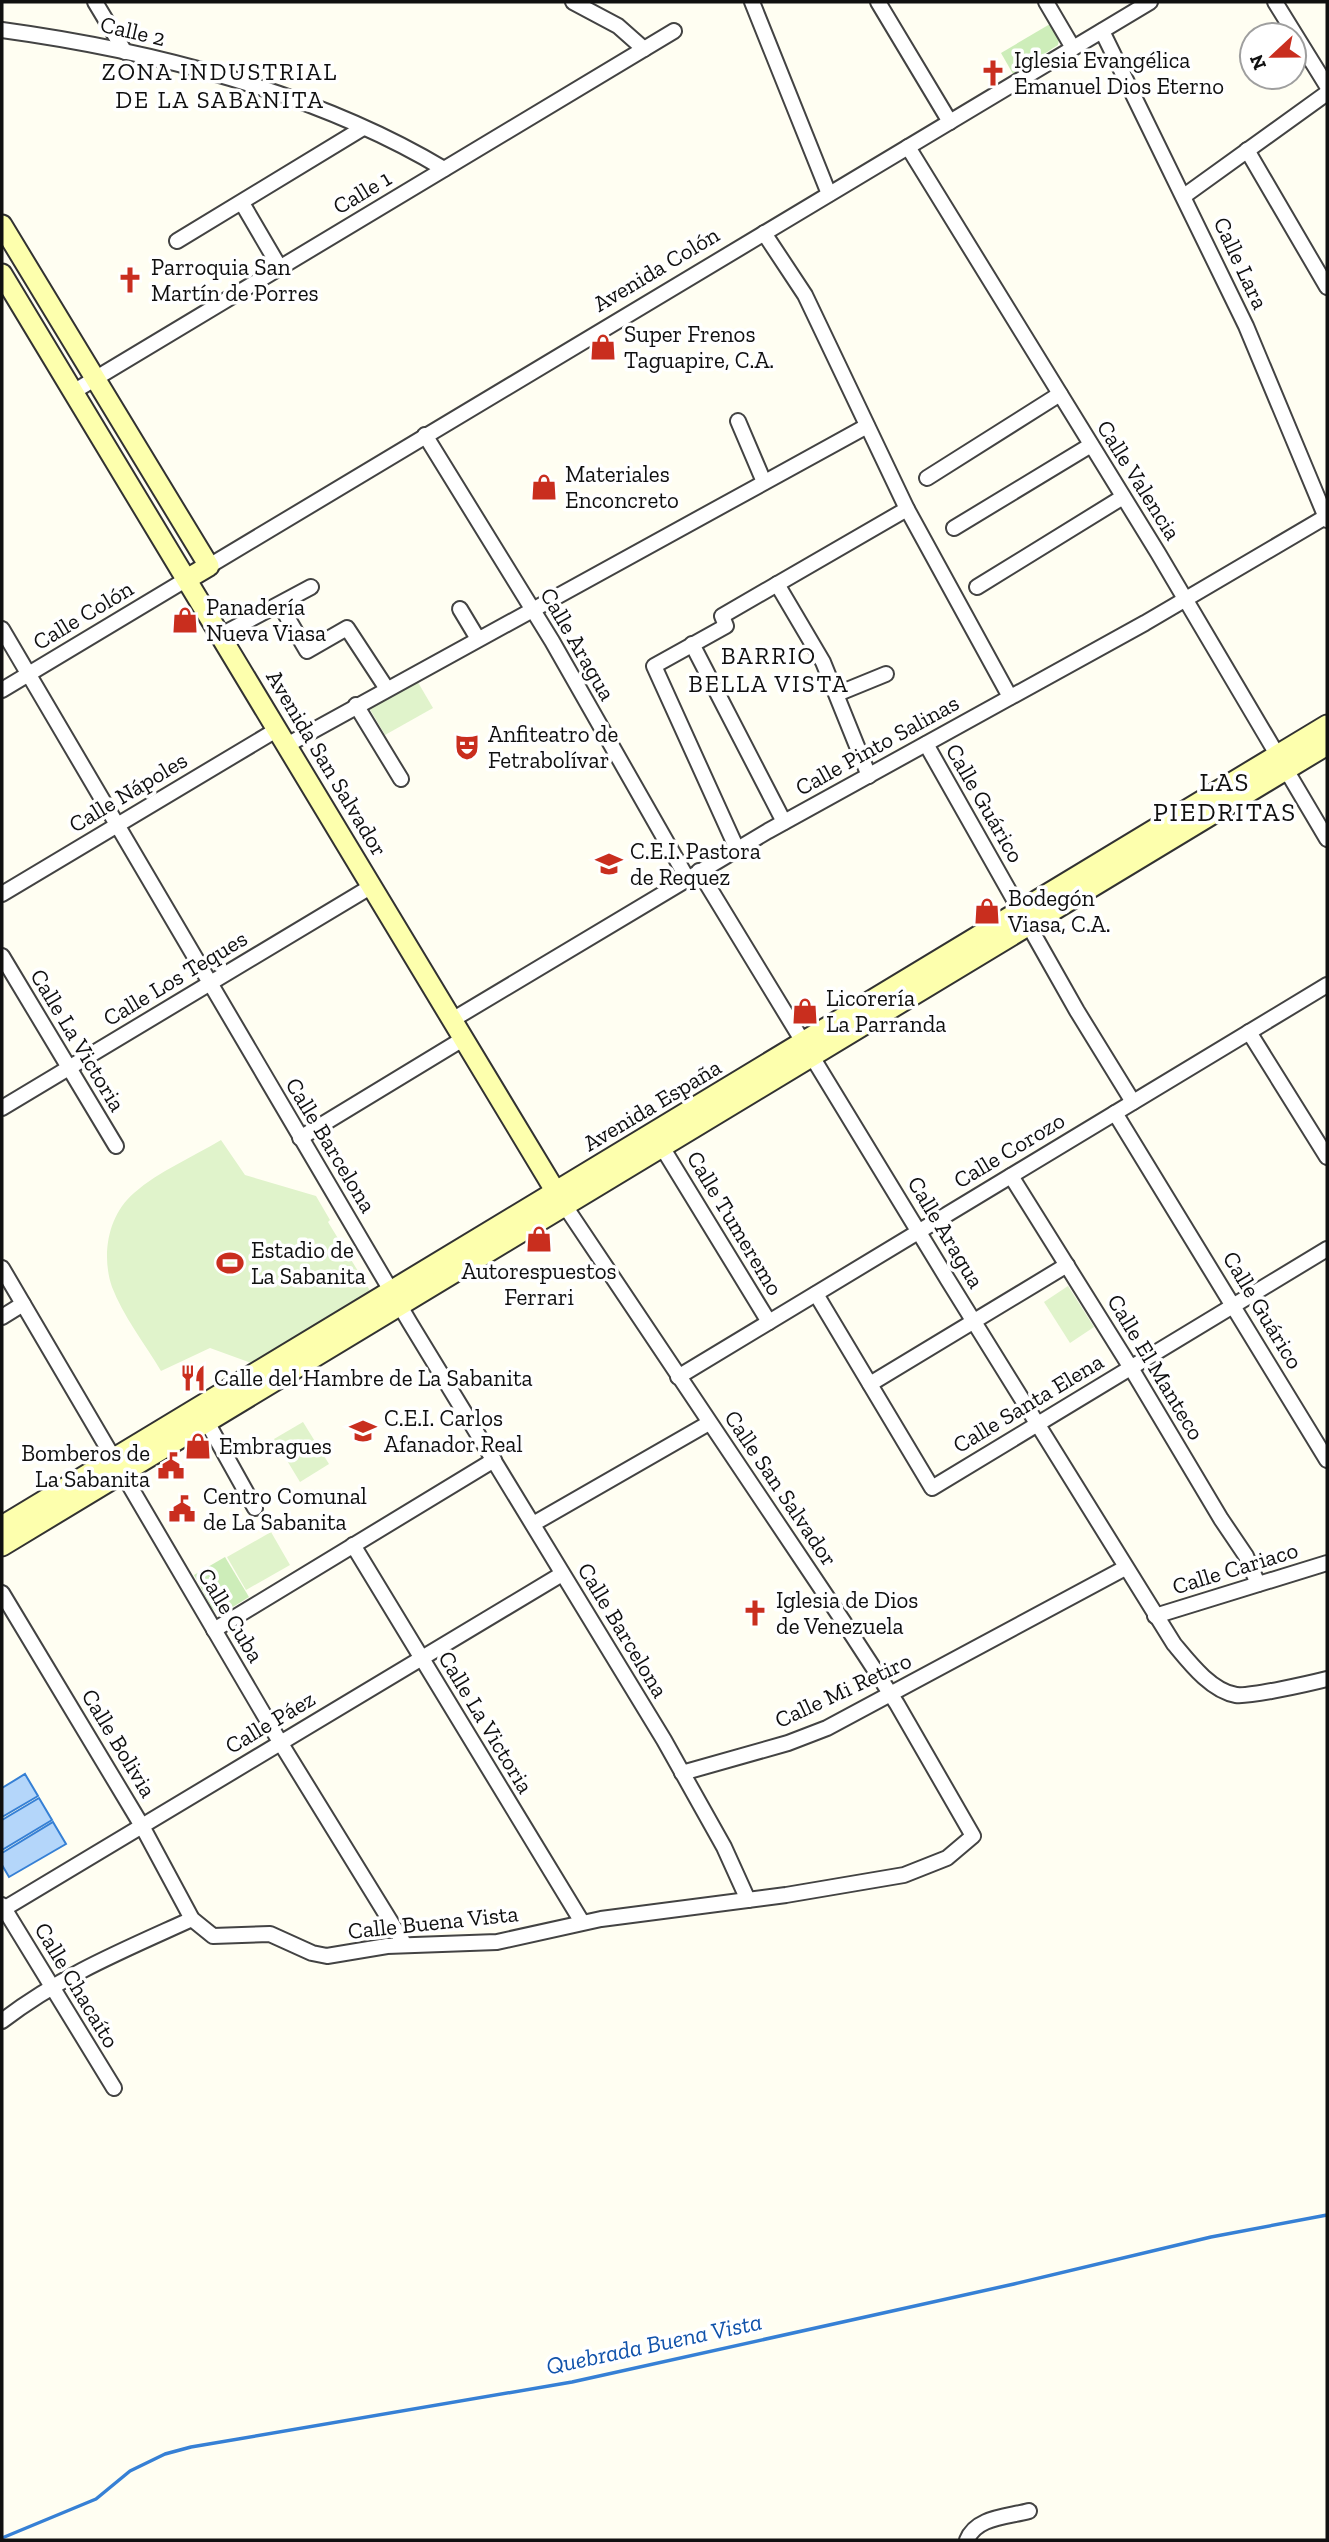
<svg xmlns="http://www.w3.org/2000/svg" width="1329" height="2542" viewBox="0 0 1329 2542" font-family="'Zilla Slab',serif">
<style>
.green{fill:#cdedb9}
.pitch{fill:#e0f3cb}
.water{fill:#b4d6fa;stroke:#3680d5;stroke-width:2}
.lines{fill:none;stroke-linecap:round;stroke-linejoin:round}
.stream{stroke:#3680d5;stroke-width:3.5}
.street-casing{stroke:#434343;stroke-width:18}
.secondary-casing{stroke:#323232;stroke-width:23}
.street{stroke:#fff;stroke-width:14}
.secondary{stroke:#fdffad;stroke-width:19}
.labels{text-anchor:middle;stroke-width:7;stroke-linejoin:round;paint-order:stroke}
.street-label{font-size:23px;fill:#101010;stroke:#fff}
.poi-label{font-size:23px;fill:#101010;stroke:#fff;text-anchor:start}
.neighbourhood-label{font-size:24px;letter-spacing:2px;fill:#101010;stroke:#fff}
.water-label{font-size:24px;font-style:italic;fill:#1052aa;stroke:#fff}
.quarter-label{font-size:26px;letter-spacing:2px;fill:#101010;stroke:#fff}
</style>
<rect width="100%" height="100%" fill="#fffef2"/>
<g class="green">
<path d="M 1050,24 L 1059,39 L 1058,45 L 1013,74 L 1001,53 Z"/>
<path d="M 225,1557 L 249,1597 L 228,1610 L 217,1612 L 212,1608 L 194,1575 Z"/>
</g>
<g class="pitch">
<path d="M 416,679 L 433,708 L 385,735 L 368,706 Z"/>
<path d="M 221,1140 L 245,1175 L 316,1196 L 330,1220 L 328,1222 L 372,1294 L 254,1364 L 210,1348 L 161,1371 C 145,1344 123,1316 112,1287 C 101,1255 108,1215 134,1193 C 159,1171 193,1157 221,1140 Z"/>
<path d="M 1068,1286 L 1094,1327 L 1070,1343 L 1044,1302 Z"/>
<path d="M 303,1422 L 329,1464 L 300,1482 L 274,1439 Z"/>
<path d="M 271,1532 L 290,1565 L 246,1590 L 227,1557 Z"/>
</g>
<g class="water">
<path d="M 25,1774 L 38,1796 L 2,1817 L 2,1788 Z"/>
<path d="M 39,1798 L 52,1820 L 2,1850 L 2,1820 Z"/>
<path d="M 53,1822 L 66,1844 L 9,1877 L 2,1865 L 2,1853 Z"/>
</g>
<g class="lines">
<path class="stream" d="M 2,2538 L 96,2499 L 130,2471 L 165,2454 L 191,2447 L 572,2382 L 1014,2284 L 1211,2237 L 1327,2215"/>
<g class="street-casing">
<g id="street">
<path d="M 95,2 L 125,52"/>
<path d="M 573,2 L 618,26 L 644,49"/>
<path d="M 752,2 L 829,194"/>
<path d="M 878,2 L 950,122"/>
<path d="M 1046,2 L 1073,48"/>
<path d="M 1275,2 L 1327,86"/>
<path d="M 2,30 C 149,50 316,92 444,169"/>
<path d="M 1102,31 L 1246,326 L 1327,520"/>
<path d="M 908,147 L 1158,553 L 1327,839"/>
<path d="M 1247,150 L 1327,287"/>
<path d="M 1184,196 L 1327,93"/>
<path d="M 242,203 L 280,268"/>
<path d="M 764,233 L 805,295 L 907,509 L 1010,697"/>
<path d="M 177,241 L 363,128"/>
<path d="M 73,392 L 674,31"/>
<path d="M 738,421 L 764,482"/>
<path d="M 425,435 L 552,641 L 687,878"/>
<path d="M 927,478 L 1060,394"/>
<path d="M 954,528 L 1091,445"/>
<path d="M 209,566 L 1150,2"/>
<path d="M 777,584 L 823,662 L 869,776"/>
<path d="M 977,587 L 1123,497"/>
<path d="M 280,605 L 307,651 L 347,628 L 387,689"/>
<path d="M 460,609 L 478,639"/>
<path d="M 2,629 L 410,1323 L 664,1740 L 724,1847 L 748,1900"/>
<path d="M 221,635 L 311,587"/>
<path d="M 692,644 L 784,822"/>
<path d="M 2,690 L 187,579"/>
<path d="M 837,694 L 886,674"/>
<path d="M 356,705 L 401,779"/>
<path d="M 926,744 L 1077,1011 L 1133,1102"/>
<path d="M 287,745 L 867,426"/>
<path d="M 737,849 L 654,666 L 726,626 L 722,616 L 907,509"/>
<path d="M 699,871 L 948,1280 L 1174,1644 C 1189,1662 1211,1691 1236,1695 C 1250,1697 1311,1683 1327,1679"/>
<path d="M 2,894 L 278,729"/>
<path d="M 2,956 L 116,1146"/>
<path d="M 452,1020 L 768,831 L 1145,623 L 1327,516"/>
<path d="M 1249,1032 L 1327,1157"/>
<path d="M 2,1108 L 372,886"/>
<path d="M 1115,1113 L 1327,1460"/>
<path d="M 300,1138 L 463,1039"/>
<path d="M 662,1147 L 769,1322"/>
<path d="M 1011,1176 L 1131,1368 L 1221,1519 L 1246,1556 L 1258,1584"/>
<path d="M 2,1268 L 280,1742 L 405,1945"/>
<path d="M 816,1294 L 932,1488 L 1327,1249"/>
<path d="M 2,1317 L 23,1304"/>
<path d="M 678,1377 L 1327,985"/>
<path d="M 870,1384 L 1067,1265"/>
<path d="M 207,1422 L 255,1508"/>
<path d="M 533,1524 L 709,1423"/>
<path d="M 353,1545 L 582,1922"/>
<path d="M 2,1593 L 142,1826 L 192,1919 L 213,1936 L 270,1934 L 312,1953 L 327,1956 L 387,1946 L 497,1942 L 601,1919 L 786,1895 L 904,1875 L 947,1858 L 973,1836 L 897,1704 L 843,1621 L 565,1206"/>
<path d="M 1155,1616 L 1327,1563"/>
<path d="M 214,1630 L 494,1460"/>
<path d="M 682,1773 L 788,1743 L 827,1728 L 1125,1568"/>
<path d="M 2,1905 L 114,2088"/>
<path d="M 2,1910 L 562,1574"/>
<path d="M 2,2021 C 62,1975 124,1950 192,1919"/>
<path d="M 967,2540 C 976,2517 1007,2517 1029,2511"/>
</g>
</g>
<g class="secondary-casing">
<g id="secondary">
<path d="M 2,225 L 209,566 L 187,579"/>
<path d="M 2,274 L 562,1202"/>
<path d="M 2,1526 L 1327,725"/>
<path d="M 2,1546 L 1327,745"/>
</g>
</g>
<use href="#street" class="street"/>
<use href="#secondary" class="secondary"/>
</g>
<defs>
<g id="church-bare" transform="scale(2.1)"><path d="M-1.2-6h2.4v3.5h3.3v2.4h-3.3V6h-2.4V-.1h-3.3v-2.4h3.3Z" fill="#c92e1e" stroke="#fff" stroke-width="2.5" paint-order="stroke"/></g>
<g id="shop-bare" transform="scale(2.1)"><path d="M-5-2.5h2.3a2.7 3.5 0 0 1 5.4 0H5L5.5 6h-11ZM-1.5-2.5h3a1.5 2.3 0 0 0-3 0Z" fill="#c92e1e" stroke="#fff" stroke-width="2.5" paint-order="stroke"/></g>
<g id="theatre-bare" transform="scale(2.1)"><path d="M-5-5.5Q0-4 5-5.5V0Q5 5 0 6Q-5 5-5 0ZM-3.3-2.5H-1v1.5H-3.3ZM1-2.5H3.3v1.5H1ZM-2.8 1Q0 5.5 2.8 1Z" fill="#c92e1e" stroke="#fff" stroke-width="2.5" paint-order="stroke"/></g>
<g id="school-bare" transform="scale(2.1)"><path d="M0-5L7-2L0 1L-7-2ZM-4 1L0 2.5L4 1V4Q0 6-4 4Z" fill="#c92e1e" stroke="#fff" stroke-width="2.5" paint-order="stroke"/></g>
<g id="stadium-bare" transform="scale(2.1)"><path d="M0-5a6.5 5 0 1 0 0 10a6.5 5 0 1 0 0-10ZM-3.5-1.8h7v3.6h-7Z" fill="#c92e1e" stroke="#fff" stroke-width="2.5" paint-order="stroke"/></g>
<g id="restaurant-bare" transform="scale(2.1)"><path d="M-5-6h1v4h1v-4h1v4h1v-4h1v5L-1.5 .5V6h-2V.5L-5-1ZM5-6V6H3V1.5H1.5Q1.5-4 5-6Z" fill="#c92e1e" stroke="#fff" stroke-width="2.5" paint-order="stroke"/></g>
<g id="civic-bare" transform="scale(2.1)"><path d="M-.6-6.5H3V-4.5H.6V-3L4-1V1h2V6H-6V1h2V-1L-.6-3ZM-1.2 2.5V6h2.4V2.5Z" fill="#c92e1e" stroke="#fff" stroke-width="2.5" paint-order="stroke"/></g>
</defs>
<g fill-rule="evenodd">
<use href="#church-bare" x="993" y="73"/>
<use href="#church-bare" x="130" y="280"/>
<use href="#shop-bare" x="603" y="347"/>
<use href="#shop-bare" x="544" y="487"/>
<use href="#shop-bare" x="185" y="620"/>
<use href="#theatre-bare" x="467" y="747"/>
<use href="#school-bare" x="609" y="864"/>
<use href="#shop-bare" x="987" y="911"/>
<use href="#shop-bare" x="805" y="1011"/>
<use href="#shop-bare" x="539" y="1239"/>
<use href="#stadium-bare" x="230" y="1263"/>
<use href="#restaurant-bare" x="193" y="1378"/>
<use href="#school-bare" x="363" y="1431"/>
<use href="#shop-bare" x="198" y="1446"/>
<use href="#civic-bare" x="171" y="1466"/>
<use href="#civic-bare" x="182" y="1509"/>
<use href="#church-bare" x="755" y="1613"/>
</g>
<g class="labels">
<g class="street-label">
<text transform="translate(133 31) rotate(13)" y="8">Calle 2</text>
<text transform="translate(362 192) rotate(-31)" y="8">Calle 1</text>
<text transform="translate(1241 263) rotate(65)" y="8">Calle Lara</text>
<text transform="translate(656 269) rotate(-31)" y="8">Avenida Colón</text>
<text transform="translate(1139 480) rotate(58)" y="8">Calle Valencia</text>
<text transform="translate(83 615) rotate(-31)" y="8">Calle Colón</text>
<text transform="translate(578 644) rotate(60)" y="8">Calle Aragua</text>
<text transform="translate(877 745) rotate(-29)" y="8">Calle Pinto Salinas</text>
<text transform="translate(327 763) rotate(59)" y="8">Avenida San Salvador</text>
<text transform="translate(128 792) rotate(-31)" y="8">Calle Nápoles</text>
<text transform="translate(985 803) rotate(60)" y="8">Calle Guárico</text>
<text transform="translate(175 978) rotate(-31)" y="8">Calle Los Teques</text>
<text transform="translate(78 1040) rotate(59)" y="8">Calle La Victoria</text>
<text transform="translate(652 1105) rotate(-31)" y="8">Avenida España</text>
<text transform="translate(331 1145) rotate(59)" y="8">Calle Barcelona</text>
<text transform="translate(1009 1150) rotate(-31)" y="8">Calle Corozo</text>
<text transform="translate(735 1223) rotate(59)" y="8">Calle Tumeremo</text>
<text transform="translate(946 1232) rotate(59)" y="8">Calle Aragua</text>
<text transform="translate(1263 1310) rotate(59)" y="8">Calle Guárico</text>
<text transform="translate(1156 1367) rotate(59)" y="8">Calle El Manteco</text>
<text transform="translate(1028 1403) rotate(-31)" y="8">Calle Santa Elena</text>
<text transform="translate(781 1488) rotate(56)" y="8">Calle San Salvador</text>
<text transform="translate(1235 1568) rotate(-17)" y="8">Calle Cariaco</text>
<text transform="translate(231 1615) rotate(59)" y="8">Calle Cuba</text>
<text transform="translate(623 1630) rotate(59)" y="8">Calle Barcelona</text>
<text transform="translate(843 1690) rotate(-25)" y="8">Calle Mi Retiro</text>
<text transform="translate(270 1722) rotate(-31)" y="8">Calle Páez</text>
<text transform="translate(486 1722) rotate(59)" y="8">Calle La Victoria</text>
<text transform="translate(119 1743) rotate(59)" y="8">Calle Bolivia</text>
<text transform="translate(433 1922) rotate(-6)" y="8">Calle Buena Vista</text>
<text transform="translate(77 1985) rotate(59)" y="8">Calle Chacaíto</text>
</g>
<g class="poi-label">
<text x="1014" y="68">Iglesia Evangélica<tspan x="1014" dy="26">Emanuel Dios Eterno</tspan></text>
<text x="151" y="275">Parroquia San<tspan x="151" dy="26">Martín de Porres</tspan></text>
<text x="624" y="342">Super Frenos<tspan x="624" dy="26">Taguapire, C.A.</tspan></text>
<text x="565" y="482">Materiales<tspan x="565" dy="26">Enconcreto</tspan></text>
<text x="206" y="615">Panadería<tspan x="206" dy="26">Nueva Viasa</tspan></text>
<text x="488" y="742">Anfiteatro de<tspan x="488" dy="26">Fetrabolívar</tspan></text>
<text x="630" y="859">C.E.I. Pastora<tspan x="630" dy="26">de Requez</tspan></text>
<text x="1008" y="906">Bodegón<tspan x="1008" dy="26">Viasa, C.A.</tspan></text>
<text x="826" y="1006">Licorería<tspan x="826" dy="26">La Parranda</tspan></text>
<text x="251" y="1258">Estadio de<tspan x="251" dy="26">La Sabanita</tspan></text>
<text x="539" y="1279" text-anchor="middle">Autorespuestos<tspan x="539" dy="26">Ferrari</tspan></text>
<text x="214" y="1386">Calle del Hambre de La Sabanita</text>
<text x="384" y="1426">C.E.I. Carlos<tspan x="384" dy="26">Afanador Real</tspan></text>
<text x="219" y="1454">Embragues</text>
<text x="150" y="1461" text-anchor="end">Bomberos de<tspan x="150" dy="26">La Sabanita</tspan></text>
<text x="203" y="1504">Centro Comunal<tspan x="203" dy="26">de La Sabanita</tspan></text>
<text x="776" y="1608">Iglesia de Dios<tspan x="776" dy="26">de Venezuela</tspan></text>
</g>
<g class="neighbourhood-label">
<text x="220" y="80">ZONA INDUSTRIAL<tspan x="220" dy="28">DE LA SABANITA</tspan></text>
<text x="769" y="664">BARRIO<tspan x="769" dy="28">BELLA VISTA</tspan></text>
</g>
<g class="water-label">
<text transform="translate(654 2344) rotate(-12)" y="8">Quebrada Buena Vista</text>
</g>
<g class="quarter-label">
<text x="1225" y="791">LAS<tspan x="1225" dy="30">PIEDRITAS</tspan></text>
</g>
</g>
<rect width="1329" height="2542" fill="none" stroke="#101010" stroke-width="7"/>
<g transform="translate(1273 56) rotate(248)"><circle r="33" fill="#ffffff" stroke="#9f9f9f" stroke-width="2"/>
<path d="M0-5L12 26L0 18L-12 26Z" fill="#c92e1e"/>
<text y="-10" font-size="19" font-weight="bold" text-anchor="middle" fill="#101010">N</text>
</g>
</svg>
